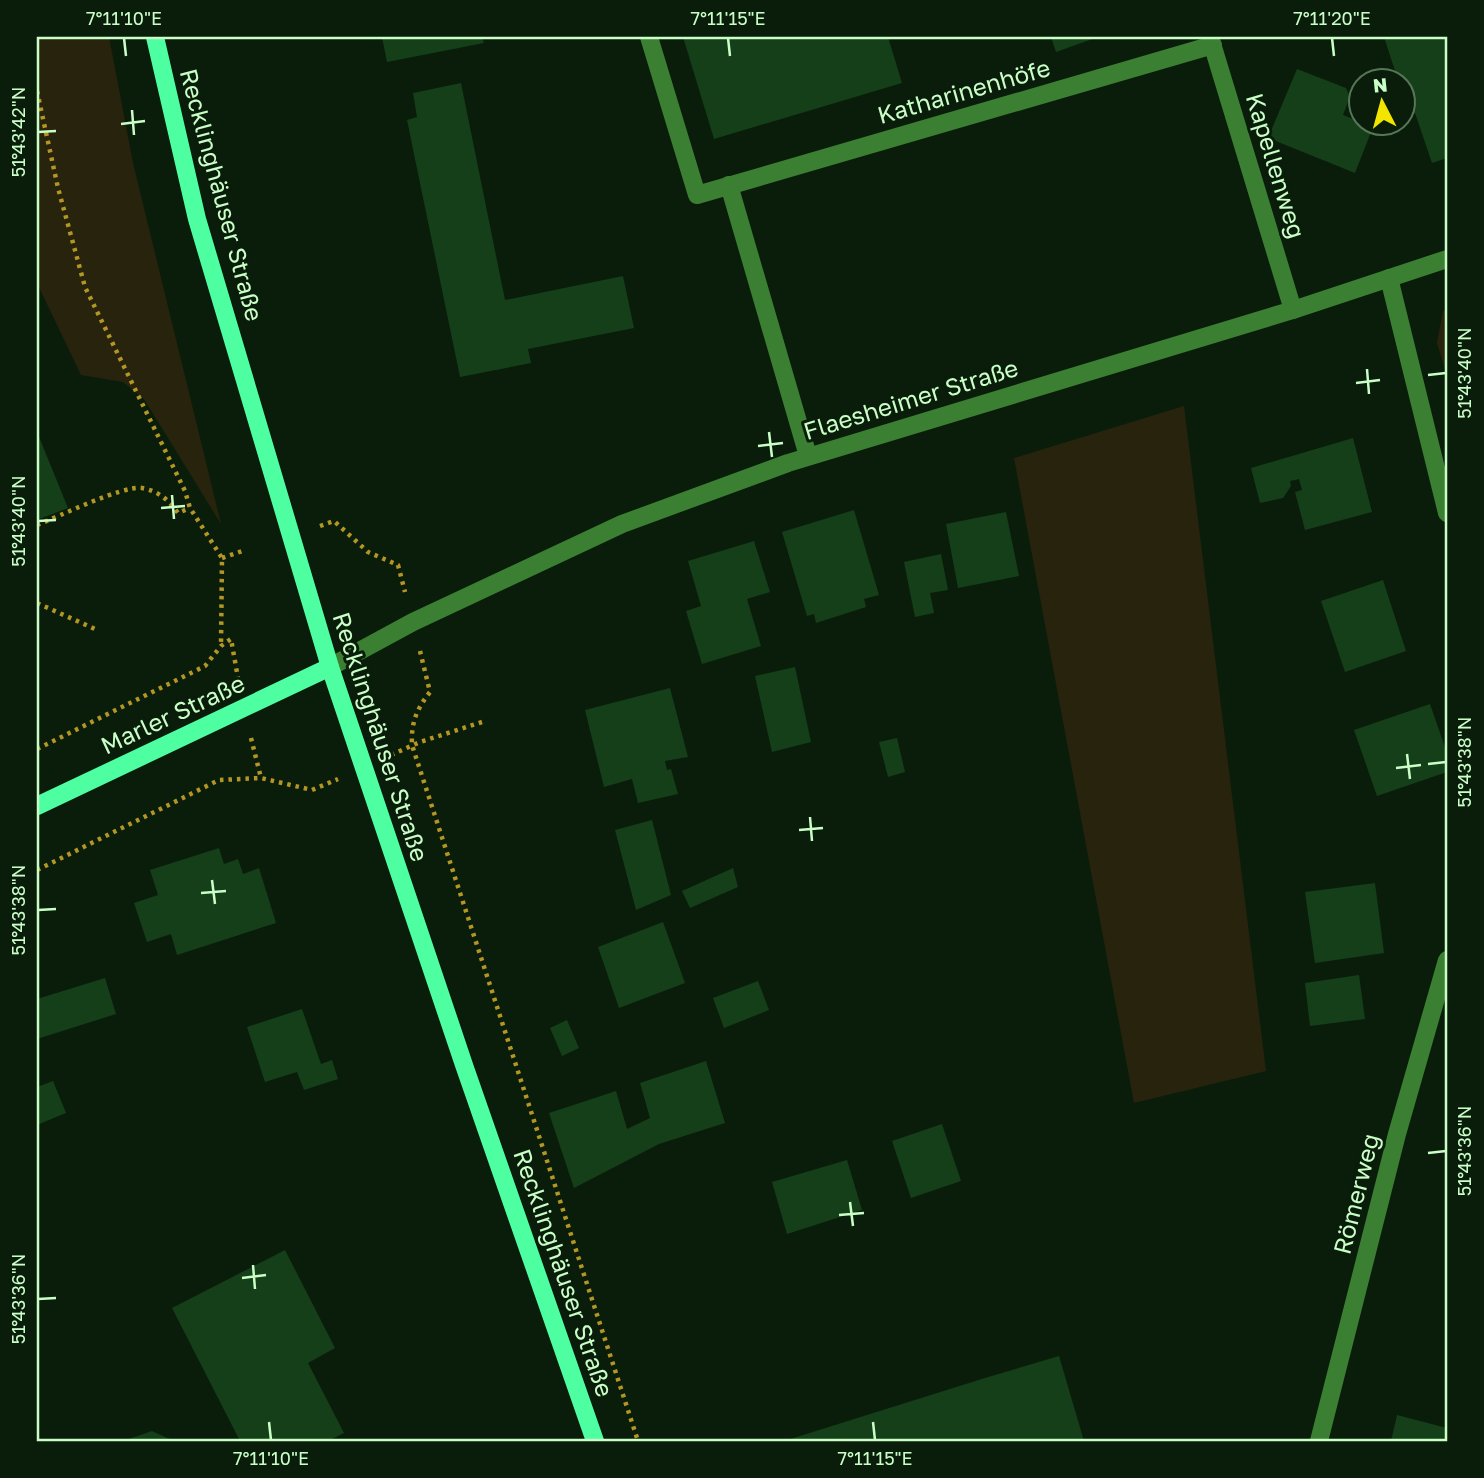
<svg xmlns="http://www.w3.org/2000/svg" width="1484" height="1478" viewBox="0 0 1484 1478" font-family="'Golos Text',sans-serif">
<style>
.green{fill:#28230d}
.building{fill:#153f18}
.lines{fill:none;stroke-linecap:round;stroke-linejoin:round}
.path{stroke:#b49625;stroke-width:4.5;stroke-dasharray:3.5 5;stroke-linecap:butt}
.minor{stroke:#3b7f32;stroke-width:18}
.major{stroke:#4effa2;stroke-width:18}
.ticks{fill:none;stroke:#c9ffc7;stroke-width:2.5}
.labels{text-anchor:middle;stroke-width:6;stroke-linejoin:round;paint-order:stroke}
.street-label{font-size:24px;fill:#c9ffc7;stroke:#0a1d0b}
.neatline{fill:none;stroke:#c9ffc7;stroke-width:2.5}
.ticks-label{font-size:18px;text-anchor:middle;fill:#c9ffc7}
</style>
<rect width="100%" height="100%" fill="#0a1d0b"/>
<g class="green">
<path d="M 37,37 L 109,37 L 133,163 L 221,524 L 144,399 L 123,382 L 81,375 L 37,283 Z"/>
<path d="M 1447,309 L 1447,376 L 1437,343 L 1443,311 Z"/>
<path d="M 1184,406 L 1266,1071 L 1134,1103 L 1014,458 Z"/>
</g>
<g class="building">
<path d="M 382,37 L 482,37 L 484,43 L 387,62 Z"/>
<path d="M 683,37 L 888,37 L 902,83 L 714,139 Z"/>
<path d="M 1051,37 L 1098,37 L 1056,52 Z"/>
<path d="M 1384,37 L 1447,37 L 1447,158 L 1432,163 L 1415,113 L 1410,115 L 1404,96 L 1404,80 L 1398,80 Z"/>
<path d="M 1297,69 L 1346,88 L 1350,97 L 1343,115 L 1373,127 L 1355,173 L 1268,138 Z"/>
<path d="M 461,83 L 505,300 L 623,276 L 634,328 L 528,349 L 531,363 L 460,377 L 407,120 L 417,117 L 413,93 Z"/>
<path d="M 37,432 L 68,508 L 37,520 Z"/>
<path d="M 1353,438 L 1372,512 L 1305,530 L 1295,492 L 1302,490 L 1299,479 L 1290,481 L 1291,486 L 1283,498 L 1260,503 L 1251,468 Z"/>
<path d="M 854,510 L 879,595 L 864,599 L 866,607 L 816,623 L 814,614 L 807,616 L 782,532 Z"/>
<path d="M 1006,512 L 1019,576 L 958,588 L 946,524 Z"/>
<path d="M 754,541 L 770,592 L 747,599 L 761,646 L 702,664 L 686,611 L 701,606 L 688,561 Z"/>
<path d="M 941,554 L 948,590 L 930,593 L 934,613 L 915,617 L 904,562 Z"/>
<path d="M 1383,580 L 1406,651 L 1345,672 L 1321,601 Z"/>
<path d="M 795,667 L 811,742 L 772,752 L 755,676 Z"/>
<path d="M 670,688 L 688,757 L 665,761 L 667,770 L 671,769 L 678,794 L 638,803 L 632,779 L 604,787 L 585,710 Z"/>
<path d="M 1430,704 L 1447,753 L 1447,772 L 1377,796 L 1354,730 Z"/>
<path d="M 897,738 L 905,772 L 888,777 L 879,742 Z"/>
<path d="M 652,820 L 671,895 L 636,910 L 615,830 Z"/>
<path d="M 219,848 L 224,864 L 238,859 L 243,874 L 259,868 L 276,923 L 177,955 L 171,934 L 147,942 L 134,903 L 158,895 L 150,870 Z"/>
<path d="M 733,868 L 738,887 L 690,908 L 682,891 Z"/>
<path d="M 1375,883 L 1384,953 L 1315,963 L 1305,892 Z"/>
<path d="M 663,922 L 685,983 L 619,1008 L 598,947 Z"/>
<path d="M 1359,975 L 1365,1019 L 1310,1026 L 1305,983 Z"/>
<path d="M 105,978 L 116,1014 L 37,1039 L 37,999 Z"/>
<path d="M 758,981 L 769,1010 L 724,1028 L 713,998 Z"/>
<path d="M 302,1009 L 321,1064 L 332,1060 L 338,1079 L 304,1090 L 297,1072 L 265,1082 L 247,1027 Z"/>
<path d="M 567,1020 L 579,1048 L 562,1056 L 550,1028 Z"/>
<path d="M 706,1061 L 725,1123 L 659,1144 L 574,1188 L 549,1113 L 616,1091 L 627,1129 L 650,1118 L 640,1083 Z"/>
<path d="M 53,1081 L 66,1113 L 37,1125 L 37,1087 Z"/>
<path d="M 942,1124 L 961,1181 L 911,1198 L 892,1141 Z"/>
<path d="M 847,1160 L 862,1210 L 787,1234 L 772,1182 Z"/>
<path d="M 285,1250 L 335,1348 L 308,1363 L 344,1433 L 328,1441 L 240,1441 L 172,1308 Z"/>
<path d="M 1059,1356 L 1084,1441 L 784,1441 L 985,1378 Z"/>
<path d="M 1397,1415 L 1447,1428 L 1447,1441 L 1391,1441 Z"/>
<path d="M 152,1431 L 174,1441 L 123,1441 Z"/>
</g>
<g class="lines">
<g class="path">
<path d="M 37,91 L 58,188 L 85,287 L 185,491 L 190,508 L 222,558 L 221,646"/>
<path d="M 37,525 C 58,517 123,485 142,488 C 158,491 169,500 178,513 L 190,508"/>
<path d="M 320,526 L 334,521 L 368,552 L 398,565 L 405,592"/>
<path d="M 222,558 L 245,550"/>
<path d="M 37,603 L 95,629"/>
<path d="M 420,651 L 430,692 C 416,710 411,723 412,745 L 638,1441"/>
<path d="M 251,738 L 261,778"/>
<path d="M 37,749 L 205,666 L 221,646 L 231,639 L 238,678"/>
<path d="M 391,755 L 420,742 L 482,722"/>
<path d="M 37,870 L 219,780 L 261,778 L 312,790 L 338,779"/>
</g>
<g class="minor">
<path d="M 649,37 L 697,195 L 1213,45"/>
<path d="M 1210,37 L 1293,310"/>
<path d="M 729,185 L 808,456"/>
<path d="M 1389,278 L 1447,513"/>
<path d="M 330,667 L 413,622 L 622,524 L 788,463 L 1293,310 L 1447,259"/>
<path d="M 1319,1441 L 1397,1134 L 1447,960"/>
</g>
<g class="major">
<path d="M 155,37 L 197,219 L 330,667 L 464,1065 L 595,1441"/>
<path d="M 37,806 L 330,667"/>
</g>
</g>
<path class="ticks" d="M 124,38 L 126,56M 728,38 L 730,56M 1332,38 L 1334,56M 132,110 L 134,135M 121,124 L 145,121M 38,132 L 56,131M 1367,369 L 1369,394M 1428,375 L 1446,373M 1356,383 L 1380,380M 769,432 L 772,457M 758,446 L 783,443M 172,495 L 174,519M 161,508 L 185,506M 38,521 L 56,520M 1407,754 L 1410,779M 1428,764 L 1446,762M 1396,768 L 1421,765M 810,817 L 812,841M 799,830 L 823,828M 212,880 L 215,904M 201,893 L 226,891M 38,910 L 56,909M 1428,1153 L 1446,1151M 850,1202 L 853,1226M 839,1215 L 864,1213M 253,1265 L 255,1289M 242,1278 L 266,1275M 38,1299 L 56,1298M 269,1422 L 271,1440M 873,1422 L 875,1440"/>
<g class="labels">
<g class="street-label">
<text transform="translate(964 92) rotate(-16)" y="8">Katharinenhöfe</text>
<text transform="translate(1275 166) rotate(73)" y="8">Kapellenweg</text>
<text transform="translate(221 195) rotate(75)" y="8">Recklinghäuser Straße</text>
<text transform="translate(911 400) rotate(-17)" y="8">Flaesheimer Straße</text>
<text transform="translate(173 715) rotate(-25)" y="8">Marler Straße</text>
<text transform="translate(380 737) rotate(72)" y="8">Recklinghäuser Straße</text>
<text transform="translate(1357 1194) rotate(-76)" y="8">Römerweg</text>
<text transform="translate(563 1273) rotate(71)" y="8">Recklinghäuser Straße</text>
</g>
</g>
<rect width="1484" height="1478" fill="none" stroke="#0a1d0b" stroke-width="77"/>
<g transform="translate(1382 102) rotate(354)"><circle r="33" fill="#0a1d0b" stroke="#567756" stroke-width="2"/>
<path d="M0-5L12 26L0 18L-12 26Z" fill="#f2e600"/>
<text y="-10" font-size="19" font-weight="bold" text-anchor="middle" fill="#c9ffc7">N</text>
</g>
<rect x="38" y="38" width="1408" height="1402" class="neatline"/>
<g class="ticks-label">
<text x="124" y="25">7°11'10"E</text>
<text x="728" y="25">7°11'15"E</text>
<text x="1332" y="25">7°11'20"E</text>
<text transform="translate(19 132) rotate(-90)" y="6">51°43'42"N</text>
<text transform="translate(1465 373) rotate(-90)" y="6">51°43'40"N</text>
<text transform="translate(19 521) rotate(-90)" y="6">51°43'40"N</text>
<text transform="translate(1465 762) rotate(-90)" y="6">51°43'38"N</text>
<text transform="translate(19 910) rotate(-90)" y="6">51°43'38"N</text>
<text transform="translate(1465 1151) rotate(-90)" y="6">51°43'36"N</text>
<text transform="translate(19 1299) rotate(-90)" y="6">51°43'36"N</text>
<text x="271" y="1465">7°11'10"E</text>
<text x="875" y="1465">7°11'15"E</text>
</g>
</svg>
